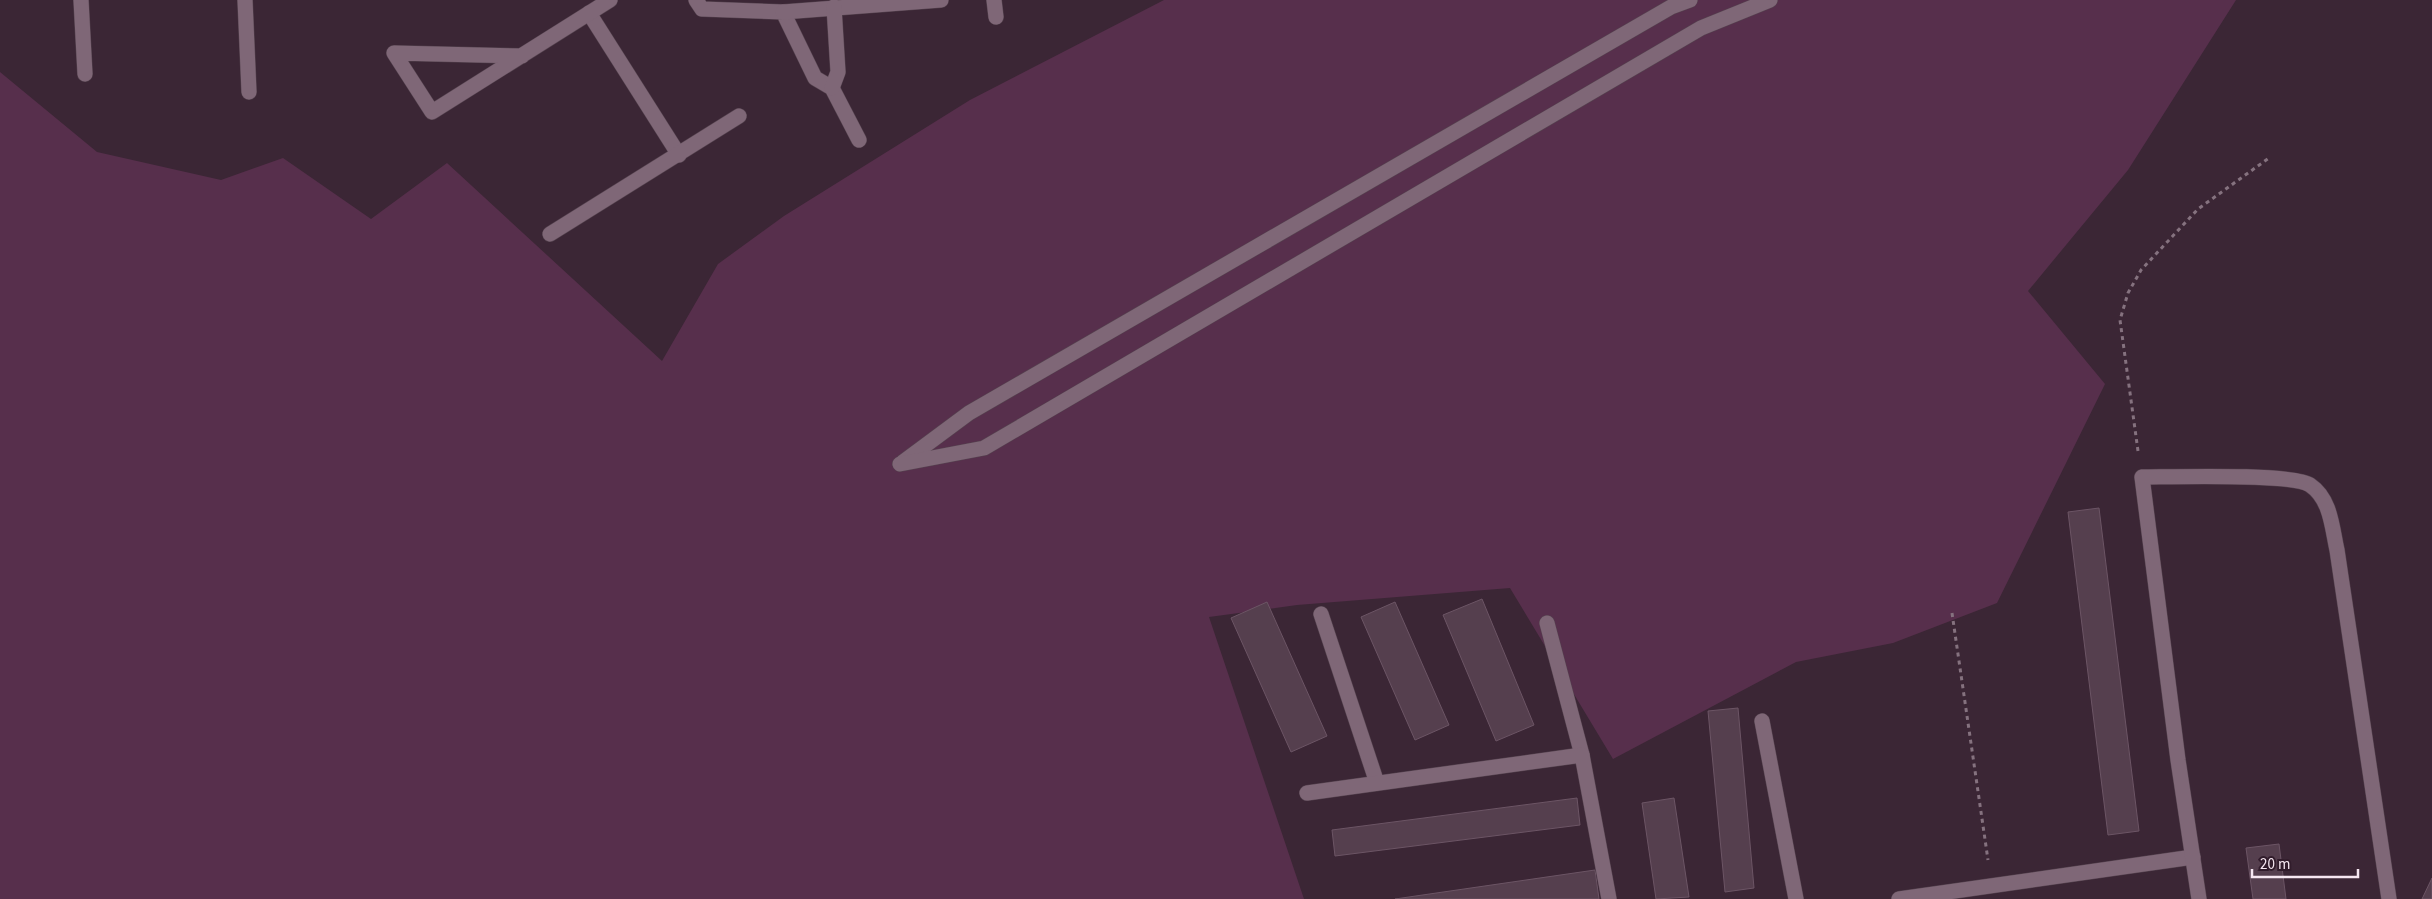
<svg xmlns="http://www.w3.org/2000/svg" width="2432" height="899" viewBox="0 0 2432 899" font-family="'Source Sans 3',sans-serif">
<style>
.green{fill:#572f4c}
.building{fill:#553f4e;stroke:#6c5565}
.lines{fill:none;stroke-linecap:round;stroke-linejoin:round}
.street-casing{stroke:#55434f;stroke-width:16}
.path{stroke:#85727f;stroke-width:3;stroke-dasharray:4 4;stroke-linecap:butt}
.street{stroke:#7f6777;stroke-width:15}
</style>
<rect width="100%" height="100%" fill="#3b2635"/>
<path class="green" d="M 1164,0 L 2236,0 L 2128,170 L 2028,291 L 2105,384 L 1997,603 L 1893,643 L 1796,662 L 1613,759 L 1510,588 L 1297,605 L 1209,617 L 1304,899 L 0,899 L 0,72 L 97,152 L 221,180 L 283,158 L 371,219 L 447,163 L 662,361 L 718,264 L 784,216 L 970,100 Z"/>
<g class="building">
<path d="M 2099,508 L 2139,831 L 2108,835 L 2068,512 Z"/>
<path d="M 1482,599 L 1534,725 L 1496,741 L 1443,615 Z"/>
<path d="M 1267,602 L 1327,736 L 1291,752 L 1231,618 Z"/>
<path d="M 1395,602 L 1449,725 L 1415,740 L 1361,617 Z"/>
<path d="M 1738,708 L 1754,888 L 1725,892 L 1708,711 Z"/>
<path d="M 1577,798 L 1580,825 L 1335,856 L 1332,830 Z"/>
<path d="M 1674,798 L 1689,897 L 1656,899 L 1642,803 Z"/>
<path d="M 2279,844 L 2286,899 L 2253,899 L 2246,848 Z"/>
<path d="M 1595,870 L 1599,899 L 1395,899 Z"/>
<path d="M 2432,878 L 2432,899 L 2422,899 Z"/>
</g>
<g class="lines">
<g class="street-casing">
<g id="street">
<path d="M 81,0 L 85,74"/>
<path d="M 245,0 L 249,92"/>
<path d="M 696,0 L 702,9 L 783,12 L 815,78 L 832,88 L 859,140"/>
<path d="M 994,0 L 996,17"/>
<path d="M 783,12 L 941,0"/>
<path d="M 589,13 L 679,155"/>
<path d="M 522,56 L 394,53 L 432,112 L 610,0"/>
<path d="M 832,88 L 838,72 L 834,7"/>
<path d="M 550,234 L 739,116"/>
<path d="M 903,462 L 969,413 L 1671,7 L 1690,0"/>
<path d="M 900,464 L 984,448 L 1701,28 L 1770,0"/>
<path d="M 1321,614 L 1377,783"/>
<path d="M 1547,623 L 1582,755"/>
<path d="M 1762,721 L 1796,899"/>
<path d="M 1307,793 L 1582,755 L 1609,899"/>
<path d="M 1899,899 L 2193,857"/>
<path d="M 2199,899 L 2178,760 L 2142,477 C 2169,477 2293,473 2310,485 C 2331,499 2332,528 2337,550 L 2389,899"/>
</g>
</g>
<g class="path">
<path d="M 2138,451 L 2120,320 L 2128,293 L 2141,270 L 2198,209 L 2269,158"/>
<path d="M 1952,613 L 1988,860"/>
</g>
<use href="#street" class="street"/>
</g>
<path d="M2252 869v8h106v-8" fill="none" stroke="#f6e7f1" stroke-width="2.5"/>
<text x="2260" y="869" font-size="15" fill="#f6e7f1" stroke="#311c2b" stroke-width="4" paint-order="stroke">20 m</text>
</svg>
